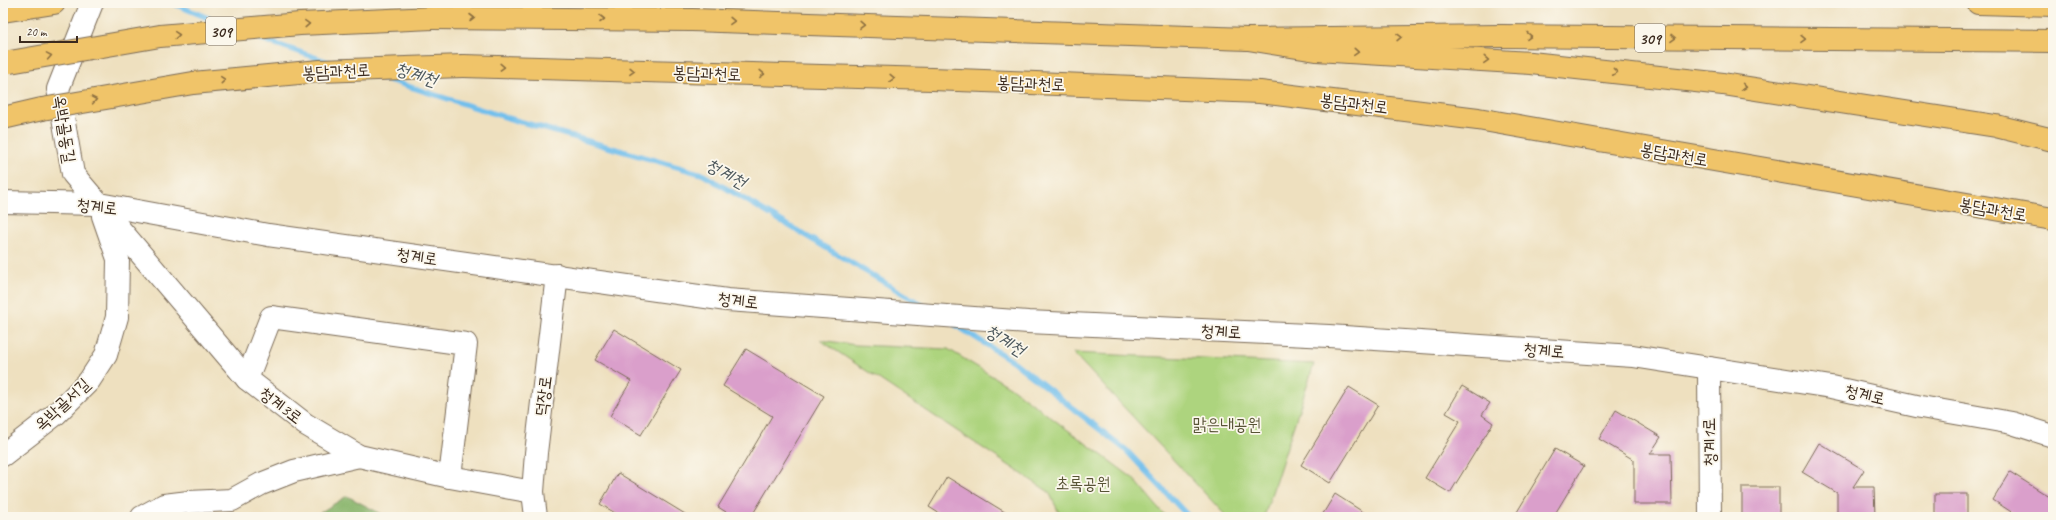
<svg xmlns="http://www.w3.org/2000/svg" width="2056" height="520" viewBox="0 0 2056 520" font-family="Caveat,'Poor Story',sans-serif">
<style>
.green{fill:#add47e;stroke:#747f4e}
.forest{fill:#8ab66d;stroke:#627046}
.lines{fill:none;stroke-linecap:round;stroke-linejoin:round}
.stream{stroke:#72bfec;stroke-width:5.5}
.building{fill:#da9fcb}
.minor-casing{stroke:#7a6a56;stroke-width:24}
.tertiary-casing{stroke:#7a6a56;stroke-width:24}
.trunk-casing{stroke:#7a6a56;stroke-width:24}
.motorway-casing{stroke:#7a6a56;stroke-width:24}
.minor{stroke:#fff;stroke-width:22}
.tertiary{stroke:#fff;stroke-width:22}
.trunk{stroke:#f0c469;stroke-width:22}
.motorway{stroke:#f0c469;stroke-width:22}
.trunk-bridge-casing{stroke:#7a6a56;stroke-width:24;stroke-linecap:butt}
.trunk-bridge{stroke:#f0c469;stroke-width:22}
.oneway{stroke:#8c6f40}
.labels{text-anchor:middle;stroke-width:3.5;stroke-linejoin:round;paint-order:stroke}
.shield{fill:#fbf7ec;stroke:#75685c;stroke-width:1}
.shield-label{font-size:16px;font-weight:bold;fill:#3b2a1e}
.street-label{font-size:17px;fill:#3b2a1e;stroke:#fbf7ec}
.park-label{font-size:17px;fill:#585436;stroke:#fbf7ec}
.water-label{font-size:18px;font-style:italic;fill:#4c575c;stroke:#fbf7ec}
</style>
<rect width="100%" height="100%" fill="#fbf7ec"/>
<filter id="ink" filterUnits="userSpaceOnUse"><feTurbulence type="fractalNoise" baseFrequency=".025" numOctaves="2"/><feDisplacementMap in="SourceGraphic" scale="8" xChannelSelector="R" yChannelSelector="G"/><feConvolveMatrix kernelMatrix="1 2 1 2 8 2 1 2 1" color-interpolation-filters="sRGB"/></filter>
<filter id="wash" filterUnits="userSpaceOnUse"><feTurbulence type="fractalNoise" baseFrequency=".012" numOctaves="4" result="noise"/><feDisplacementMap in="SourceGraphic" scale="16" xChannelSelector="R" yChannelSelector="G"/><feGaussianBlur stdDeviation="0.9" result="paint"/><feColorMatrix in="noise" values="0 0 0 0 0 0 0 0 0 0 0 0 0 0 0 0 0 1.4 0 .05"/><feComposite in="paint" operator="in"/></filter>
<g filter="url(#wash)">
<rect width="100%" height="100%" fill="#eee0bf"/>
<g class="green">
<path d="M 820,340 L 856,345 L 948,349 L 1010,387 L 1134,479 L 1166,517 L 1061,517 L 1049,492 Z"/>
<path d="M 1073,353 L 1314,364 L 1264,517 L 1227,517 Z"/>
</g>
<path class="forest" d="M 347,496 L 387,517 L 313,517 Z"/>
<g class="lines">
<g class="stream">
<path d="M 172,3 L 220,23"/>
<path d="M 252,36 L 329,62"/>
<path d="M 379,77 L 508,118 L 702,174 L 924,306"/>
<path d="M 954,324 L 1014,362 L 1126,450 L 1189,517"/>
</g>
</g>
<g id="blocks">
<g class="building">
<path d="M 614,329 L 681,370 L 641,435 L 610,416 L 631,381 L 595,360 Z"/>
<path d="M 746,349 L 824,396 L 751,517 L 734,517 L 718,507 L 772,416 L 723,386 Z"/>
<path d="M 1462,386 L 1490,403 L 1482,415 L 1493,423 L 1450,493 L 1425,478 L 1460,421 L 1446,413 Z"/>
<path d="M 1349,387 L 1378,405 L 1330,483 L 1301,465 Z"/>
<path d="M 1616,410 L 1661,437 L 1650,454 L 1671,454 L 1672,504 L 1634,504 L 1634,460 L 1599,439 Z"/>
<path d="M 1819,443 L 1864,470 L 1853,487 L 1874,487 L 1875,517 L 1837,517 L 1837,493 L 1802,472 Z"/>
<path d="M 1555,449 L 1584,466 L 1553,517 L 1514,517 Z"/>
<path d="M 2010,472 L 2053,499 L 2053,517 L 2019,517 L 1993,500 Z"/>
<path d="M 618,473 L 690,517 L 622,517 L 600,504 Z"/>
<path d="M 947,477 L 1013,517 L 945,517 L 929,507 Z"/>
<rect x="1742" y="487" width="37" height="30"/>
<path d="M 1335,494 L 1371,517 L 1321,517 Z"/>
<rect x="1935" y="494" width="32" height="23"/>
</g>
</g>
</g>
<g filter="url(#ink)">
<use href="#blocks" fill-opacity="0" stroke="#7a6a56" stroke-width="1"/>
<g class="lines">
<g class="minor-casing">
<g id="minor">
<path d="M 92,3 L 58,89 L 73,174 L 247,379 L 305,424 L 359,456 L 450,477 L 533,492"/>
<path d="M 1709,368 L 1710,517"/>
<path d="M 247,379 L 271,317 L 466,344 L 450,477"/>
<path d="M 3,455 L 56,414 L 89,381 L 106,355 L 117,317 L 118,259 L 103,216"/>
<path d="M 142,517 L 164,505 L 189,502 L 232,500 L 261,484 L 294,471 L 359,456"/>
</g>
</g>
<g class="tertiary-casing">
<g id="tertiary">
<path d="M 3,202 L 99,204 L 268,235 L 727,300 L 1028,322 L 1329,336 L 1633,356 L 1831,387 L 1921,407 L 2012,423 L 2053,436"/>
<path d="M 536,517 L 533,492 L 536,453 L 557,275"/>
</g>
</g>
<g class="trunk-casing">
<g id="trunk">
<path d="M 1978,3 L 2053,5"/>
<path d="M 3,11 L 54,3"/>
<path d="M 433,18 L 692,20 L 1248,39 L 1501,36 L 2053,41"/>
<path d="M 463,66 L 932,79 L 1260,92 L 1478,119 L 2053,219"/>
<path d="M 3,118 L 42,109"/>
</g>
</g>
<g class="motorway-casing">
<path id="motorway" d="M 1248,39 L 1316,50 L 1531,63 L 1723,84 L 1996,126 L 2053,140"/>
</g>
<use href="#minor" class="minor"/>
<use href="#tertiary" class="tertiary"/>
<use href="#trunk" class="trunk"/>
<use href="#motorway" class="motorway"/>
<g class="trunk-bridge-casing">
<g id="trunk-bridge">
<path d="M 10,62 L 160,36 L 300,24 L 433,18"/>
<path d="M 42,109 L 193,83 L 320,71 L 463,66"/>
</g>
</g>
<use href="#trunk-bridge" class="trunk-bridge"/>
</g>
<defs><path id="oneway-chevron" d="M-2-3.5L2.5 0L-2 3.5" fill="none" stroke-width="1.6" stroke-linecap="round" stroke-linejoin="round"/></defs>
<g class="oneway">
<use href="#oneway-chevron" transform="translate(472 18)"/>
<use href="#oneway-chevron" transform="translate(602 19)"/>
<use href="#oneway-chevron" transform="translate(732 21) rotate(2)"/>
<use href="#oneway-chevron" transform="translate(307 24) rotate(-3)"/>
<use href="#oneway-chevron" transform="translate(862 25) rotate(2)"/>
<use href="#oneway-chevron" transform="translate(177 35) rotate(-5)"/>
<use href="#oneway-chevron" transform="translate(1529 36) rotate(1)"/>
<use href="#oneway-chevron" transform="translate(1399 37) rotate(-1)"/>
<use href="#oneway-chevron" transform="translate(1673 38) rotate(1)"/>
<use href="#oneway-chevron" transform="translate(1803 39) rotate(1)"/>
<use href="#oneway-chevron" transform="translate(1356 52) rotate(4)"/>
<use href="#oneway-chevron" transform="translate(49 56) rotate(-10)"/>
<use href="#oneway-chevron" transform="translate(1486 60) rotate(4)"/>
<use href="#oneway-chevron" transform="translate(502 67) rotate(2)"/>
<use href="#oneway-chevron" transform="translate(632 71) rotate(2)"/>
<use href="#oneway-chevron" transform="translate(1615 72) rotate(6)"/>
<use href="#oneway-chevron" transform="translate(762 74) rotate(2)"/>
<use href="#oneway-chevron" transform="translate(892 78) rotate(2)"/>
<use href="#oneway-chevron" transform="translate(223 80) rotate(-5)"/>
<use href="#oneway-chevron" transform="translate(1744 87) rotate(9)"/>
<use href="#oneway-chevron" transform="translate(94 100) rotate(-10)"/>
</g>
</g>
<g class="labels">
<g class="shield">
<rect x="206" y="17" width="30" height="28" rx="3"/>
<rect x="1635" y="24" width="30" height="28" rx="3"/>
</g>
<g class="shield-label">
<text x="221" y="37">309</text>
<text x="1650" y="44">309</text>
</g>
<g class="street-label">
<text transform="translate(336 71) rotate(-3)" y="6">봉담과천로</text>
<text transform="translate(707 73) rotate(2)" y="6">봉담과천로</text>
<text transform="translate(1031 83) rotate(2)" y="6">봉담과천로</text>
<text transform="translate(1354 103) rotate(7)" y="6">봉담과천로</text>
<text transform="translate(65 129) rotate(81)" y="6">옥박골동길</text>
<text transform="translate(1674 154) rotate(10)" y="6">봉담과천로</text>
<text transform="translate(97 206) rotate(6)" y="6">청계로</text>
<text transform="translate(1993 209) rotate(10)" y="6">봉담과천로</text>
<text transform="translate(417 256) rotate(8)" y="6">청계로</text>
<text transform="translate(738 300) rotate(6)" y="6">청계로</text>
<text transform="translate(1221 331) rotate(3)" y="6">청계로</text>
<text transform="translate(1544 350) rotate(4)" y="6">청계로</text>
<text transform="translate(1865 394) rotate(13)" y="6">청계로</text>
<text transform="translate(543 396) rotate(-83)" y="6">덕장로</text>
<text transform="translate(62 404) rotate(-43)" y="6">옥박골서길</text>
<text transform="translate(281 405) rotate(37)" y="6">청계3로</text>
<text transform="translate(1709 442) rotate(-91)" y="6">청계1로</text>
</g>
<g class="park-label">
<text x="1227" y="430">맑은내공원</text>
<text x="1083" y="489">초록공원</text>
</g>
<g class="water-label">
<text transform="translate(416 74) rotate(18)" y="6">청계천</text>
<text transform="translate(726 173) rotate(29)" y="6">청계천</text>
<text transform="translate(1005 340) rotate(32)" y="6">청계천</text>
</g>
</g>
<rect width="2056" height="520" fill="none" stroke="#fbf7ec" stroke-width="16"/>
<path d="M20 36v6h57v-6" fill="none" stroke="#3b2a1e" stroke-width="2"/>
<text x="26" y="36" font-size="12" fill="#3b2a1e" stroke="#fbf7ec" stroke-width="3" paint-order="stroke">20 m</text>
</svg>
